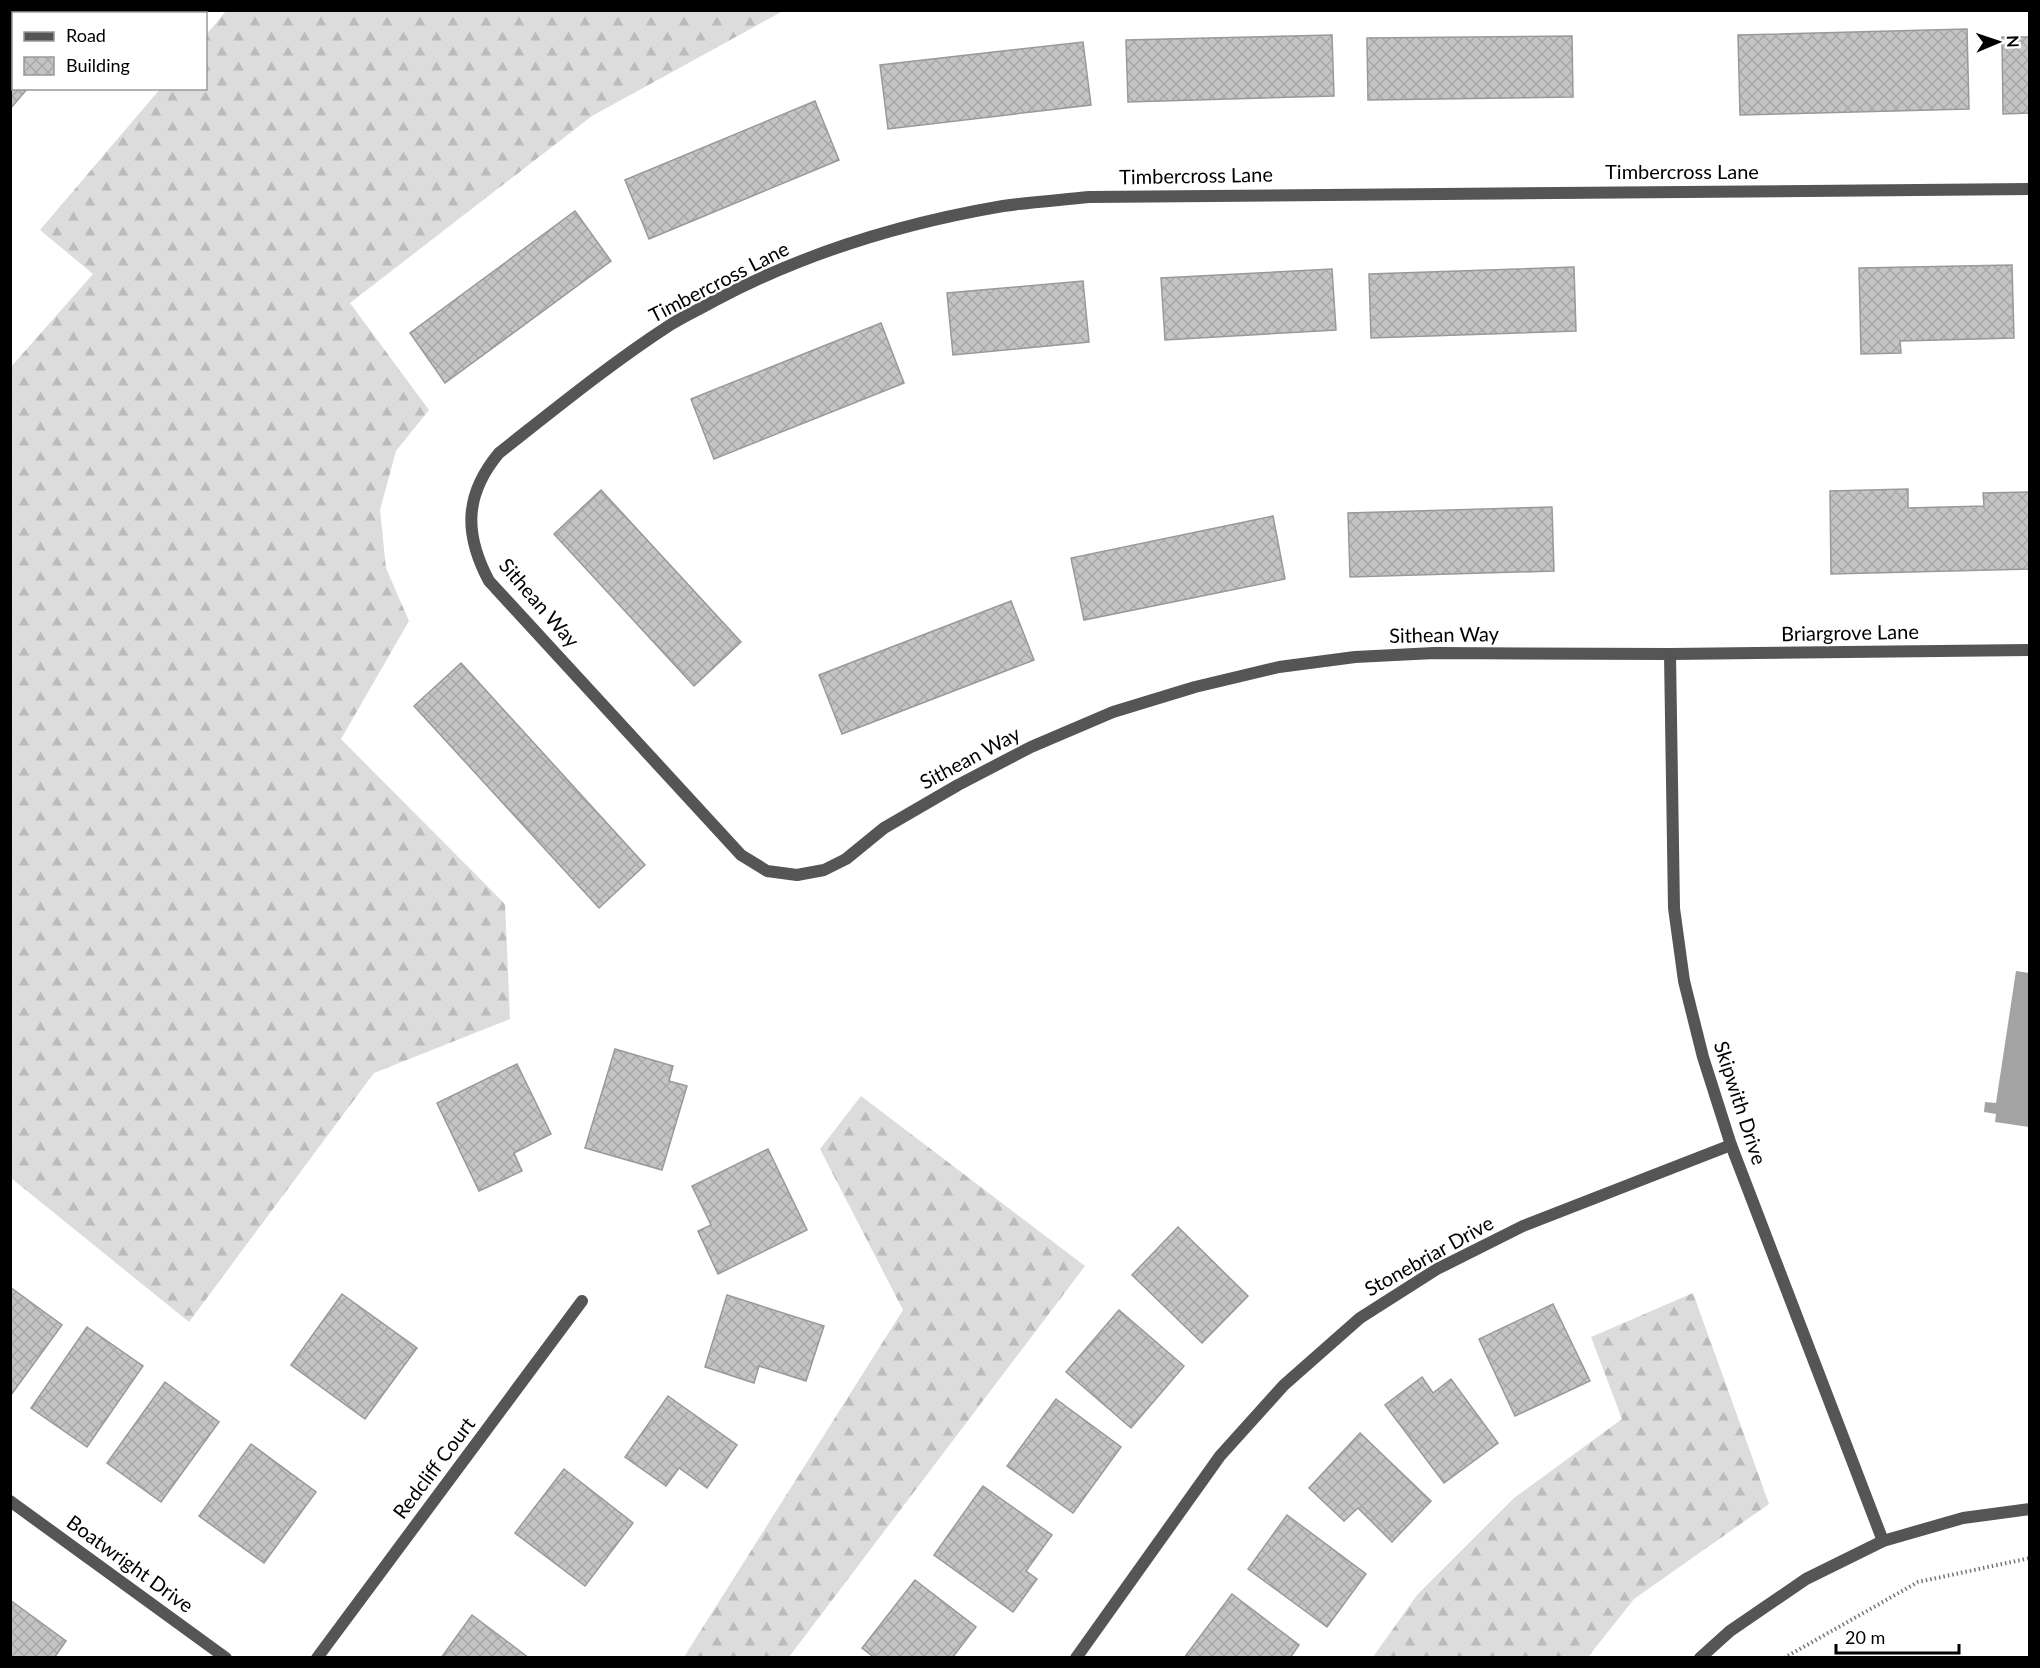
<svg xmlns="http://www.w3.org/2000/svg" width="2040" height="1668" viewBox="0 0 2040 1668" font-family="Lato,sans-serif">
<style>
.forest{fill:url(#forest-firs)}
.water{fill:#a3a3a3}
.building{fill:url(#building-cross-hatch);stroke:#999;stroke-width:1.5}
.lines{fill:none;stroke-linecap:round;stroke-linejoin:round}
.path{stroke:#777;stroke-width:4;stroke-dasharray:1.5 3;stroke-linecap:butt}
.minor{stroke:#555;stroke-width:12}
.labels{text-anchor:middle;stroke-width:4.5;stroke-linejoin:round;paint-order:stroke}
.street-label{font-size:20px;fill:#000;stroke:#fff}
</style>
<defs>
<pattern id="forest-firs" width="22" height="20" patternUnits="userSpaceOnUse" patternTransform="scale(1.5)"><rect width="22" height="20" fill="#dcdcdc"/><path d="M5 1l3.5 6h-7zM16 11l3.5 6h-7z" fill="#bbb"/></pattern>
<pattern id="building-cross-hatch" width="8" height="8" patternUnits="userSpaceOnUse" patternTransform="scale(1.5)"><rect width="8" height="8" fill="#c4c4c4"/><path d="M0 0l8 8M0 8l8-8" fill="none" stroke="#a7a7a7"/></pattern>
</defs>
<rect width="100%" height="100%" fill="#fff"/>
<g class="forest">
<path d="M 226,11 L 783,11 L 592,116 L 350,303 L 429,410 L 396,451 L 380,510 L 386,568 L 409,621 L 341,739 L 505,904 L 510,1019 L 374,1073 L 189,1322 L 11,1178 L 10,368 L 93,274 L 40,230 L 160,89 L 206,88 L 206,35 Z"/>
<path d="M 861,1096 L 1085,1266 L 789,1657 L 684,1657 L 903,1310 L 820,1149 Z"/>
<path d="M 1693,1293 L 1769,1504 L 1634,1599 L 1588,1657 L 1373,1657 L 1417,1595 L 1514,1498 L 1622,1419 L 1591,1337 Z"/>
</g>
<path class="water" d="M 2016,971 L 2029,973 L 2029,1127 L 1995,1122 L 1996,1114 L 1984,1112 L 1985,1102 L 1996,1103 Z"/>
<g class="building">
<path d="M 10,10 L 92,10 L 90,14 L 14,14 L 14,88 L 28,88 L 10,109 Z"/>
<path d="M 1967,29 L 1969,109 L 1740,115 L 1738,35 Z"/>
<path d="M 1332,35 L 1334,96 L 1128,102 L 1126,40 Z"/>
<path d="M 1572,36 L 1573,97 L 1368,100 L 1367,38 Z"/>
<path d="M 2002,37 L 2030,37 L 2030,113 L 2003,114 Z"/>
<path d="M 1083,42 L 1091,105 L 888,129 L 880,65 Z"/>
<path d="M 815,101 L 839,160 L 649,239 L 625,180 Z"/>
<path d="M 575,211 L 611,261 L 445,383 L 410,333 Z"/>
<path d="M 2012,265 L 2014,338 L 1900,341 L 1901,353 L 1861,354 L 1859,268 Z"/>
<path d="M 1574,267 L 1576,331 L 1371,338 L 1369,274 Z"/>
<path d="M 1332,269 L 1336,330 L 1165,340 L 1161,278 Z"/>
<path d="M 1083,281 L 1089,342 L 953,355 L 947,293 Z"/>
<path d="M 881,323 L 904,383 L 714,459 L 691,399 Z"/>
<path d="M 1908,489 L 1908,508 L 1984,506 L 1983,493 L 2030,492 L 2030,569 L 1831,574 L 1830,491 Z"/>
<path d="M 601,490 L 741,642 L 694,686 L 554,534 Z"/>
<path d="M 1552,507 L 1554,571 L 1350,577 L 1348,513 Z"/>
<path d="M 1273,516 L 1285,579 L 1084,620 L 1071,558 Z"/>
<path d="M 1011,601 L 1034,660 L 842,734 L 819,675 Z"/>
<path d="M 461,663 L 645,865 L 599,908 L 414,706 Z"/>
<path d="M 615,1049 L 673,1066 L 669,1081 L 687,1086 L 662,1170 L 585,1148 Z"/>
<path d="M 517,1064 L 551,1134 L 514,1153 L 522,1171 L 479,1191 L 437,1103 Z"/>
<path d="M 768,1149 L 807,1230 L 718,1274 L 698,1231 L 711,1225 L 692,1186 Z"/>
<path d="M 1178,1227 L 1248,1296 L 1202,1343 L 1132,1275 Z"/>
<path d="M 10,1287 L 62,1325 L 11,1395 L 10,1395 Z"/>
<path d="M 342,1294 L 417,1348 L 365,1419 L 291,1365 Z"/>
<path d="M 727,1295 L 824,1326 L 806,1381 L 759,1366 L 754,1383 L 705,1367 Z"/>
<path d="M 1553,1304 L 1590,1381 L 1515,1416 L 1479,1339 Z"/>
<path d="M 1119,1310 L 1184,1366 L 1131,1428 L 1066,1372 Z"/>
<path d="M 87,1327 L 143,1366 L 87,1447 L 31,1408 Z"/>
<path d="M 1422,1377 L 1433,1393 L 1451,1379 L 1498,1443 L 1444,1483 L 1385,1405 Z"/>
<path d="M 165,1382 L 219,1422 L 161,1502 L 107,1463 Z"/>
<path d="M 668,1396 L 737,1445 L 707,1488 L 679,1468 L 666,1486 L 625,1457 Z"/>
<path d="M 1056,1399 L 1121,1447 L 1073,1513 L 1007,1466 Z"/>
<path d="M 1360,1433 L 1431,1501 L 1392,1542 L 1358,1508 L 1344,1521 L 1309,1488 Z"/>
<path d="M 251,1444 L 316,1492 L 264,1563 L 199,1516 Z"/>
<path d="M 564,1469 L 633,1523 L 585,1586 L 515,1533 Z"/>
<path d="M 983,1486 L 1052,1535 L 1026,1571 L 1037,1579 L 1013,1612 L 934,1555 Z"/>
<path d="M 1287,1515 L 1366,1574 L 1327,1627 L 1248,1569 Z"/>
<path d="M 915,1580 L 976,1627 L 952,1658 L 875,1658 L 862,1648 Z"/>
<path d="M 1232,1594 L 1299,1645 L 1290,1658 L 1184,1658 Z"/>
<path d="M 10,1600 L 66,1641 L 54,1658 L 10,1658 Z"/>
<path d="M 472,1615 L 529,1658 L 441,1658 Z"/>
</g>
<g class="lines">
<path class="path" d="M 1784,1658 L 1918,1582 L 2030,1558"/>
<g class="minor">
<path d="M 2030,189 L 1089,197 C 1061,200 1031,202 1003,206 C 903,223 804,253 714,301 C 700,309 684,316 670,325 C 610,364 555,409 499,453 C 464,495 464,534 489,581 L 741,855 L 767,871 L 797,875 L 824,870 L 846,859 L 884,828 L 958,785 L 1031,747 L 1113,712 L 1195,687 L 1279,667 L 1355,657 L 1434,653 L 1670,654 L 2030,650"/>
<path d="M 1670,654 L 1674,908 L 1684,981 L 1703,1057 L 1731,1145 L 1883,1541"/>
<path d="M 10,1501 L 226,1658"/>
<path d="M 317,1658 L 582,1301"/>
<path d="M 1076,1658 L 1220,1456 L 1284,1385 L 1360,1318 L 1437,1269 L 1523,1226 L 1731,1145"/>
<path d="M 1700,1658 L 1730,1631 L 1806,1579 L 1883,1541 L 1963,1518 L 2030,1509"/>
</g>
</g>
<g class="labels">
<g class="street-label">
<text x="1682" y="179">Timbercross Lane</text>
<text transform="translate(1196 176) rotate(-1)" y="7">Timbercross Lane</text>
<text transform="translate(719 282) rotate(-27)" y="7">Timbercross Lane</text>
<text transform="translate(539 603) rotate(49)" y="7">Sithean Way</text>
<text transform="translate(1850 633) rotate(-1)" y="7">Briargrove Lane</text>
<text transform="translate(1444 635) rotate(-1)" y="7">Sithean Way</text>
<text transform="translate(970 758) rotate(-28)" y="7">Sithean Way</text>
<text transform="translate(1740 1103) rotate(72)" y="7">Skipwith Drive</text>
<text transform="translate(1429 1256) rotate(-29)" y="7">Stonebriar Drive</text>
<text transform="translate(434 1468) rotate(-53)" y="7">Redcliff Court</text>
<text transform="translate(130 1564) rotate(36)" y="7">Boatwright Drive</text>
</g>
</g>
<rect width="2040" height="1668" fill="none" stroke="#000000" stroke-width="24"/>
<rect x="12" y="12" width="195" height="78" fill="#ffffff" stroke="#999999" stroke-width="1.5"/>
<rect x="24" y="32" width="30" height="9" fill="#555555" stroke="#999999" stroke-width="1.5"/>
<text x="66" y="42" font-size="18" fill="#000000">Road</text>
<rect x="24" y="57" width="30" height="18" fill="url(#building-cross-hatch)" stroke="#999999" stroke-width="1.5"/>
<text x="66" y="72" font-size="18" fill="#000000">Building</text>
<g transform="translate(1998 42) rotate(88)" stroke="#ffffff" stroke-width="4.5" paint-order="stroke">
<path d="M0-4.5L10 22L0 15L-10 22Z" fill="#000000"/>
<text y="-9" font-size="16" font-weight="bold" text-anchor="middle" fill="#000000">N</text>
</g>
<path d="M1836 1644v9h123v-9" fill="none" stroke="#000000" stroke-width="3"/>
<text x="1845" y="1644" font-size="18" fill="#000000" stroke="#ffffff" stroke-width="4.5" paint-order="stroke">20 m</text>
</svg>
